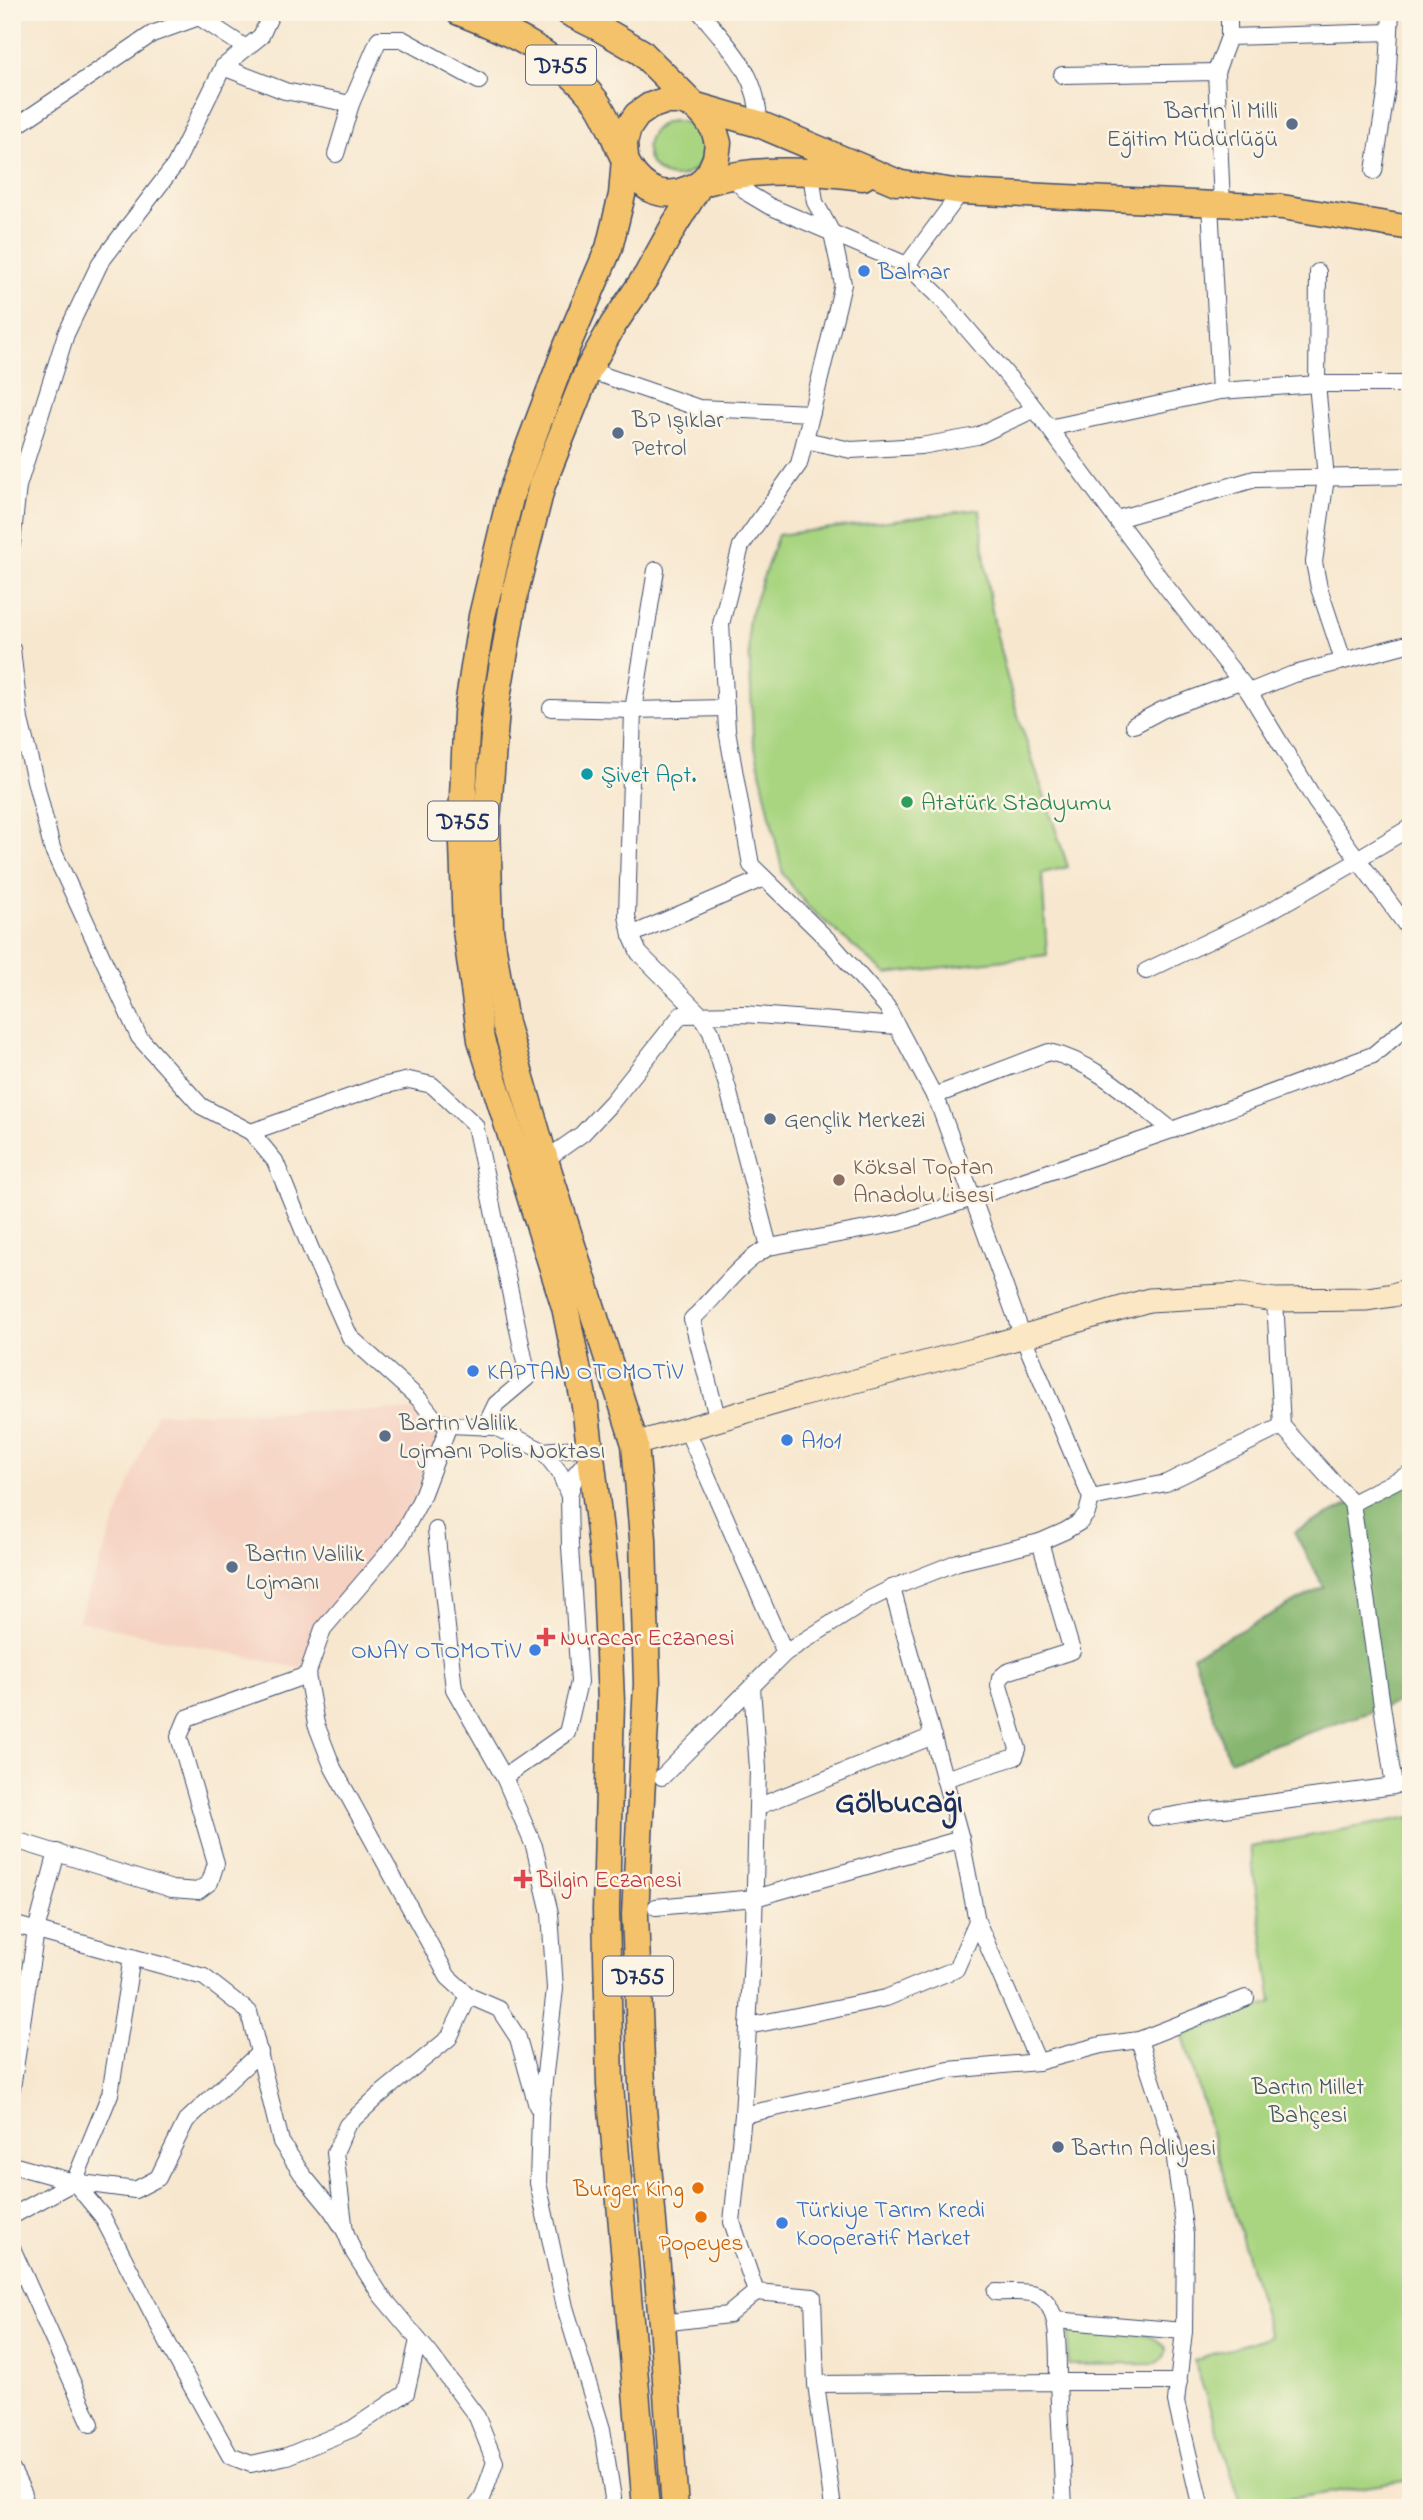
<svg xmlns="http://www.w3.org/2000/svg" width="1423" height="2520" viewBox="0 0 1423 2520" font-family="'Indie Flower',sans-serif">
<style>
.built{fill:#f5d2c2}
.green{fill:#a9d581;stroke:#628270;stroke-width:2}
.forest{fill:#86b66f;stroke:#507266;stroke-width:2}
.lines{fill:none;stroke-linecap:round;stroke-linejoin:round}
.minor-casing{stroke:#3c4b6f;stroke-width:18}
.secondary-casing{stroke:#3c4b6f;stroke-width:25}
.primary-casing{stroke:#3c4b6f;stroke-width:27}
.trunk-casing{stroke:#3c4b6f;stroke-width:29}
.minor{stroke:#fff;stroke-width:16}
.secondary{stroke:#fbe7c3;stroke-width:23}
.primary{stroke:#f4c26a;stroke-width:24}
.trunk{stroke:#f4c26a;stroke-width:26}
.service-dot{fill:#5c6f8a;stroke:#fcf5e5;stroke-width:2.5}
.shop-dot{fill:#3f7fe0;stroke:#fcf5e5;stroke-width:2.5}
.culture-dot{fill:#0f9aa8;stroke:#fcf5e5;stroke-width:2.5}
.leisure-dot{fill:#2e9e5b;stroke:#fcf5e5;stroke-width:2.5}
.education-dot{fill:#8d6e63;stroke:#fcf5e5;stroke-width:2.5}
.health-dot{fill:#e0444e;stroke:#fcf5e5;stroke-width:2.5}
.food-dot{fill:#e8710a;stroke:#fcf5e5;stroke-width:2.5}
.labels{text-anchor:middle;stroke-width:5;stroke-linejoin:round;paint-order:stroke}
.shield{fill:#fcf5e5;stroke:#5e6a86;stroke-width:2}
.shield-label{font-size:23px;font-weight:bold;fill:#1b2f5e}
.service-label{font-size:24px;fill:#4e5e75;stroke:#fcf5e5;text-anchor:start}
.shop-label{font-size:24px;fill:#366cbe;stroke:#fcf5e5;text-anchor:start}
.culture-label{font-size:24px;fill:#0d838f;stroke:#fcf5e5;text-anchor:start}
.leisure-label{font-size:24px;fill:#27864d;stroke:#fcf5e5;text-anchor:start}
.education-label{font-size:24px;fill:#785e54;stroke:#fcf5e5;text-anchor:start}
.health-label{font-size:24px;fill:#be3a42;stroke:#fcf5e5;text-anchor:start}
.park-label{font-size:24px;fill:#3e5867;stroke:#fcf5e5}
.food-label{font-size:24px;fill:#c56008;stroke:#fcf5e5;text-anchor:end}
.district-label{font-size:32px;font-weight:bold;fill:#1b2f5e;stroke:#fcf5e5}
</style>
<rect width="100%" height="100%" fill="#fcf5e5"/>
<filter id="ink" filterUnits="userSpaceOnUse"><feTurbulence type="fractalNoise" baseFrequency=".0143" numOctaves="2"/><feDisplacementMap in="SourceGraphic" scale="14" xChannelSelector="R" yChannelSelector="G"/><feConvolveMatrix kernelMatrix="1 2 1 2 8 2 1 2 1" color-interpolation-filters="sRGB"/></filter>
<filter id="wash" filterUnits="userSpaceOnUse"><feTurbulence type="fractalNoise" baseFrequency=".00686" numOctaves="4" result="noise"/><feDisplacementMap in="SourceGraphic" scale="28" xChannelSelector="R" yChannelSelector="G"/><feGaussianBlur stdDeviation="1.57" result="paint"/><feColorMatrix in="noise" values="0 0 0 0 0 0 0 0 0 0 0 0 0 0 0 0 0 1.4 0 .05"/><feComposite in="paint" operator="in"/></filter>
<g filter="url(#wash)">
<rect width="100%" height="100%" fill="#f7e7cf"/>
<path class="built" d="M 419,1410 L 437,1438 L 409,1513 L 312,1635 L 304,1669 L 78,1621 L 156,1413 Z"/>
<g class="green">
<circle cx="675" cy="149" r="28"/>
<path d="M 980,509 C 983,539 985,570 990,600 C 1005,691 1040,780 1068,867 L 1042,873 L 1047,955 L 886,974 L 809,908 L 783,874 L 753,738 L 748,621 L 778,535 Z"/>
<path d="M 1411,1817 L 1411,2480 L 1242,2506 L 1194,2360 L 1270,2336 L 1183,2035 L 1272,2003 L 1250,1847 Z"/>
<path d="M 1075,2330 C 1099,2331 1154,2325 1166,2350 L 1163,2359 L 1156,2364 L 1068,2365 L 1069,2333 Z"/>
</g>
<path class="forest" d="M 1411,1473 L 1411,1698 L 1229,1760 L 1193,1655 L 1324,1587 L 1294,1532 Z"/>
</g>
<g filter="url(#ink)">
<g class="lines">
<g class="minor-casing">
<g id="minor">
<path d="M 700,12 C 730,48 759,75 759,124"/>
<path d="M 1229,12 L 1229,37"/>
<path d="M 223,67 L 285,91 L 351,104"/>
<path d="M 1062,75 L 1216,72"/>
<path d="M 12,129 L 152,34 L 199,17 L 246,48"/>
<path d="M 336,154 L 351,104 L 379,39 L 402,39 L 479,81"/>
<path d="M 1374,171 L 1387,88 L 1391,12"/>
<path d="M 728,173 L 749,194 L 769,206 L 907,265 L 941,298 L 1029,401 L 1164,584 L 1249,692 L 1316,802 L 1411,932"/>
<path d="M 1222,203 L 1216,72 L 1229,37 L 1390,32"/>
<path d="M 1210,204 L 1220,391"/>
<path d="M 907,265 L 961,192"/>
<path d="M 1318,272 L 1317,384 L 1326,478 L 1314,562 L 1319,588 L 1343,660"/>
<path d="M 588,370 L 699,408 L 812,413"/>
<path d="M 1049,428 L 1220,391 L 1317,384 L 1411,384"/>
<path d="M 805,440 L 851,450 L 921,446 L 977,436 L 1035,409"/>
<path d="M 1117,519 L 1255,479 L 1411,476"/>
<path d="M 12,544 L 18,486 L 66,334 L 100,263 L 175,165 L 223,67 L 261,36 L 272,12"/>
<path d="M 656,570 L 633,710 L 627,916 L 631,935 L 639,953 L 699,1013 L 711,1032 L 728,1089 L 769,1247"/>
<path d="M 12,649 L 20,720 L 52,848 L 139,1037 L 201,1106 L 251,1132 L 275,1161 L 312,1252 L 350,1337 L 419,1399 L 435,1419 L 449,1425 L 495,1427 L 543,1451 L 560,1473 L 569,1496"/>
<path d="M 1249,692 L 1291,675 L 1411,643"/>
<path d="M 551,708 L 633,710 L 726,708"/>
<path d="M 1134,725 L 1162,710 L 1240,681"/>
<path d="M 631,935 L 764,878"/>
<path d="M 1146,971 L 1263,915 L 1358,861 L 1357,859 L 1411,827"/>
<path d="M 934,1096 L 1049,1052 C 1096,1062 1135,1102 1172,1130"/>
<path d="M 251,1132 L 378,1087 L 409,1080 L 432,1085 L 475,1125 L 528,1377 L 496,1404 L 485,1427"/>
<path d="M 545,1160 L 582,1134 L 612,1102 L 681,1015 L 744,1014 L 897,1026"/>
<path d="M 1275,1300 L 1282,1426 L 1352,1503"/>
<path d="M 718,1421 L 692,1319 C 718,1296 737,1264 769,1247 L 899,1223 L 1172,1130 L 1373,1055 L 1411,1023"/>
<path d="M 449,1425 L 420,1501 L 399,1540 L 323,1629 L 307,1675 L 316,1724 L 333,1768 L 448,1977 L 469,1996 L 499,2009 L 518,2038 L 537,2106"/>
<path d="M 687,1430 L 785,1653"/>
<path d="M 543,1451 L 577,1448 L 591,1455 L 576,1473 L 569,1496 L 570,1547 L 579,1682 L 567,1733 L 504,1777 L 534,1846 L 550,1913 L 555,1989 L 540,2115 L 538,2183 L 565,2307 L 602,2429 L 613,2498 L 611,2508"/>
<path d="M 1091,1498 L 1166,1483 L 1282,1426"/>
<path d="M 436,1530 L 454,1689 L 504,1777"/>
<path d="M 752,1687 L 758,1769 L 754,1922 L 743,2115 L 732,2222 L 756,2292 L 813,2297 L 816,2384 L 833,2508"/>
<path d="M 662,1777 L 785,1653 L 870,1599 L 892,1588 L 958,1562 L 1040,1542 L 1065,1531 L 1080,1522 L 1087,1513 L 1091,1498 L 1023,1337 L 939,1105 L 887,1007 L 831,943 L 751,865 L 727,730 L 721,624 L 741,546 L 799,464 L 843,284 L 832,233 L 815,202 L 811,173 L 812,166"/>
<path d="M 944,1779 L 1015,1757 L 1018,1749 L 999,1686 L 1000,1678 L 1007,1672 L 1072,1651 L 1040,1542"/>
<path d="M 757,1807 L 933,1736"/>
<path d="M 1156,1818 C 1179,1815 1201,1809 1224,1809 L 1394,1786 L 1352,1503 L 1411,1473"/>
<path d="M 12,1839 L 172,1889 L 198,1891 L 210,1882 L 216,1863 L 179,1737 L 187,1718 L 307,1675"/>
<path d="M 656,1907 L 755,1898 L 961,1839"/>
<path d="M 977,1921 L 1038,2062"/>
<path d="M 12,1924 L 204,1977 L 249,2012 L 281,2142 L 302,2174 L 330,2208 L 345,2231 L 335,2153 L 347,2125 L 376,2098 L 449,2038 L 469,1996"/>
<path d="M 748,2026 L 886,1998 L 956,1969 L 977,1921 L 961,1839 L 892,1588"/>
<path d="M 1139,2040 L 1173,2144 L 1185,2235 L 1184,2331 L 1176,2402 L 1201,2508"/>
<path d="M 12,2088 L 36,1931 L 57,1852"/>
<path d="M 743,2115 L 949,2070 L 1038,2062 L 1101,2045 L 1139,2040 L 1246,1998"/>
<path d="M 12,2165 L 74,2182 L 135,2190 L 158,2178 L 186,2121 L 260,2052"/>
<path d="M 74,2182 L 102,2216 L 173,2353 L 230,2456 L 251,2464 L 287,2456 L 352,2429 L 406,2393 L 418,2340"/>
<path d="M 12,2216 L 74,2182 L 110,2094 L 132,1957"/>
<path d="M 345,2231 L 354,2253 L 380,2294 L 431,2355 L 477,2417 L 495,2462 L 482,2499 L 475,2508"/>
<path d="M 12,2248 L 91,2424"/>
<path d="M 996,2292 C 1008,2293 1024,2290 1035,2294 C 1063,2304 1057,2357 1058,2382 L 1179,2382"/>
<path d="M 1055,2320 L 1184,2331"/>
<path d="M 662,2323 L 728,2315 L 756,2292"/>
<path d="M 816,2384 L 1058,2382 L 1064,2508"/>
<path d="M 12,2470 L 24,2494"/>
</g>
</g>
<g class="secondary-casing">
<path id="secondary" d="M 635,1444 L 802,1395 L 993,1345 L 1149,1300 L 1240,1295 L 1275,1300 L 1367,1299 L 1393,1295 L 1411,1289"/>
</g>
<g class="primary-casing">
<path id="primary" d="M 896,182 L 961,192 L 1282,207 L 1411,228"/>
</g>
<g class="trunk-casing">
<g id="trunk">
<path d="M 459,12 C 513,33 558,54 595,100 C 616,126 621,178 655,191 C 676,199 691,186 710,181 C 758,167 814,171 863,177"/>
<path d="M 568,12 L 598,27 L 641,52 L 705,116 L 714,129 L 718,143 L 716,158 L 710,172 L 700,184 L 675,224 L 647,275 L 613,325 L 588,370 L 542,485 L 515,592 L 497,698 L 487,821 L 490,930 L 505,1023 L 545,1160 L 635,1444 L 643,1539 L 647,1684 L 635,1915 L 643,2109 L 662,2323 L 675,2508"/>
<path d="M 646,2508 L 610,2085 L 606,1910 L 611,1702 L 606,1581 L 585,1406 L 565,1307 L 481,1040 L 466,930 L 462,816 L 467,713 L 482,616 L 511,494 L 567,346 L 609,248 L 622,195 L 625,158 L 624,143 L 628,128 L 637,115 L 650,106 L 664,101 L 679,101 L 759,124 L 896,182"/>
</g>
</g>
<use href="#minor" class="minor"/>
<use href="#secondary" class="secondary"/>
<use href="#primary" class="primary"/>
<use href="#trunk" class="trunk"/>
</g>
</g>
<g class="service-dot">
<circle cx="1292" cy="124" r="7"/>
<circle cx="618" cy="433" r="7"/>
<circle cx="770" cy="1119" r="7"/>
<circle cx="385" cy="1436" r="7"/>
<circle cx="232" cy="1567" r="7"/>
<circle cx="1058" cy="2147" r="7"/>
</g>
<g class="shop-dot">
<circle cx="864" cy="271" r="7"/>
<circle cx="473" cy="1371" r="7"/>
<circle cx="787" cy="1440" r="7"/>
<circle cx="535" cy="1650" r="7"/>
<circle cx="782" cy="2223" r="7"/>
</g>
<circle class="culture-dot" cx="587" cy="774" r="7"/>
<circle class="leisure-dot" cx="907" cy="802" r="7"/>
<circle class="education-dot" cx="839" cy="1180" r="7"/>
<g class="health-dot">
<path d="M542.5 1626.5h7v7h7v7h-7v7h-7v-7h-7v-7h7z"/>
<path d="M519.5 1868.5h7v7h7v7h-7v7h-7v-7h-7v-7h7z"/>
</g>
<g class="food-dot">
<circle cx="698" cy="2188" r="7"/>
<circle cx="701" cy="2217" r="7"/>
</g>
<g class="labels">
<g class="shield">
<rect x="526" y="45.5" width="70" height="39" rx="5"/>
<rect x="428" y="801.5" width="70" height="39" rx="5"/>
<rect x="603" y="1956.5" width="70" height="39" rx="5"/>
</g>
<g class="shield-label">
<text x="561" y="73">D755</text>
<text x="463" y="829">D755</text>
<text x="638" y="1984">D755</text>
</g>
<g class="service-label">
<text x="1278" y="118" text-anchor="end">Bartın İl Milli<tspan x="1278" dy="28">Eğitim Müdürlüğü</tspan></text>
<text x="632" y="427">BP Işıklar<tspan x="632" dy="28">Petrol</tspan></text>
<text x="784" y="1127">Gençlik Merkezi</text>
<text x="399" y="1430">Bartın Valilik<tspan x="399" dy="28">Lojmanı Polis Noktası</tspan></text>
<text x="246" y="1561">Bartın Valilik<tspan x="246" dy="28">Lojmanı</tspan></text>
<text x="1072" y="2155">Bartın Adliyesi</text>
</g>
<g class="shop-label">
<text x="878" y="279">Balmar</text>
<text x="487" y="1379">KAPTAN OTOMOTİV</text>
<text x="801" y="1448">A101</text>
<text x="521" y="1658" text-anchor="end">ONAY OTOMOTİV</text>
<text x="796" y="2217">Türkiye Tarım Kredi<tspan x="796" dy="28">Kooperatif Market</tspan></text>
</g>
<g class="culture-label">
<text x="601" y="782">Şivet Apt.</text>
</g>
<g class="leisure-label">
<text x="921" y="810">Atatürk Stadyumu</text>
</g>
<g class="education-label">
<text x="853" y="1174">Köksal Toptan<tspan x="853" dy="28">Anadolu Lisesi</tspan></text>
</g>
<g class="health-label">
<text x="560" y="1645">Nuracar Eczanesi</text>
<text x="537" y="1887">Bilgin Eczanesi</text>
</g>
<g class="park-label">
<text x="1308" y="2094">Bartın Millet<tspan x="1308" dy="28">Bahçesi</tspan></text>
</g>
<g class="food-label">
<text x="684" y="2196">Burger King</text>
<text x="701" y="2250" text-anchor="middle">Popeyes</text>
</g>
<g class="district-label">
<text x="899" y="1812">Gölbucağı</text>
</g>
</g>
<rect width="1423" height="2520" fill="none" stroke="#fcf5e5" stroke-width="42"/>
</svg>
